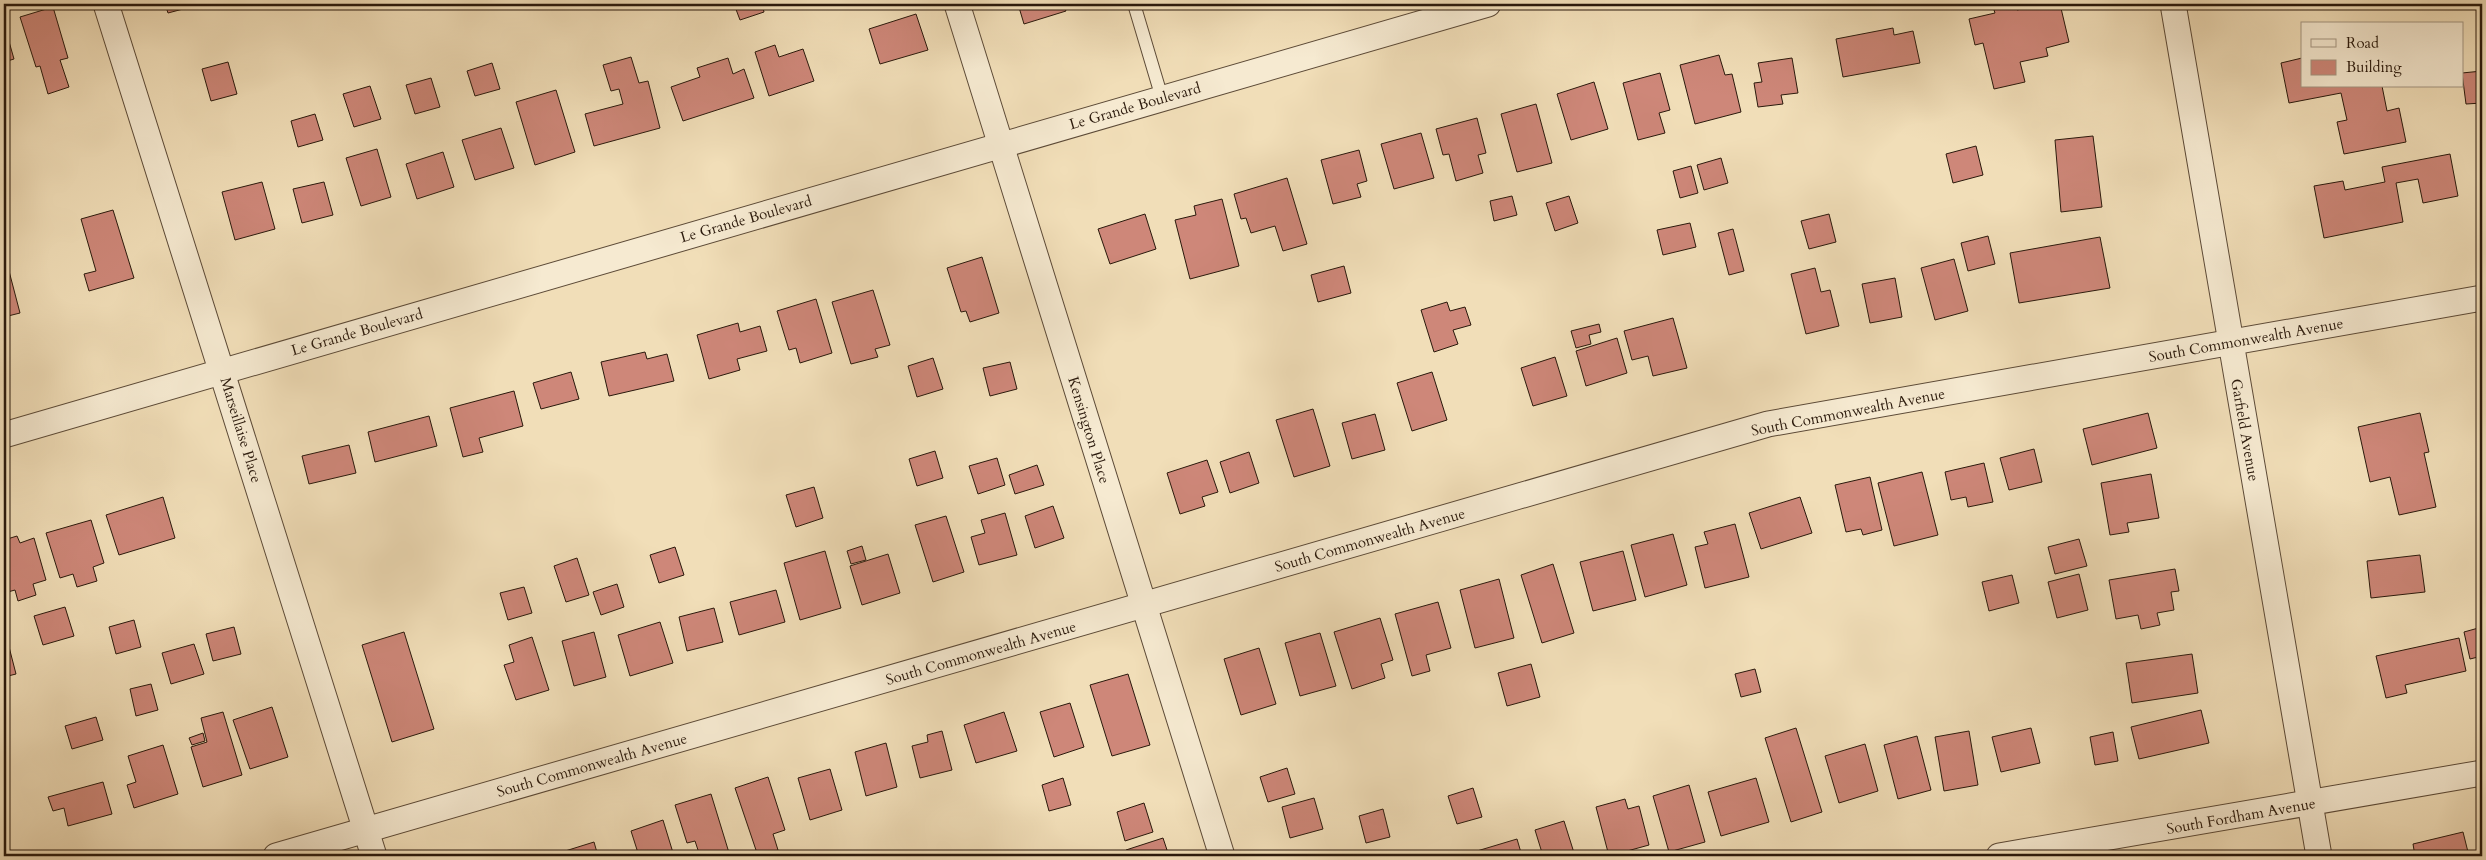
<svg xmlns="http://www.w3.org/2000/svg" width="2486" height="860" viewBox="0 0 2486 860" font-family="Cardo,serif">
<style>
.building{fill:#ce8779;stroke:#2a190c}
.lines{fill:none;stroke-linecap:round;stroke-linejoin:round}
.lane-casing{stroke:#5c4a37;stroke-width:14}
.street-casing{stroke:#5c4a37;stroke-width:27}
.lane{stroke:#f6ead1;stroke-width:12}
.street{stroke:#f6ead1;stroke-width:25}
.labels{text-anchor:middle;stroke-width:4;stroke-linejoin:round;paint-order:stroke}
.street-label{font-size:15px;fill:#2a190c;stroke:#f6ead1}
</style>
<rect width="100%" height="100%" fill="#f1deb8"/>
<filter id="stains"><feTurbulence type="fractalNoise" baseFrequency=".004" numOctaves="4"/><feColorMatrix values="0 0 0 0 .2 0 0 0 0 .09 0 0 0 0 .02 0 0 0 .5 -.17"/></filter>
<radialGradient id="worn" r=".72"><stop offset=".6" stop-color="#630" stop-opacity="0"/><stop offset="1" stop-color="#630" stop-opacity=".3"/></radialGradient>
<g class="building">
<path d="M 165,4 L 198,4 L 198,5 L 168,13 Z"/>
<path d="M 734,4 L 762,4 L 764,12 L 740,20 Z"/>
<path d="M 1018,4 L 1063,4 L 1066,11 L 1024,24 Z"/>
<path d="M 1992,4 L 2016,4 L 2017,10 L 2045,4 L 2060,4 L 2069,42 L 2046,48 L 2048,56 L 2020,62 L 2025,82 L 1994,89 L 1983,43 L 1975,45 L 1969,19 L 1995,13 Z"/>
<path d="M 2359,4 L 2380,4 L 2360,9 Z"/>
<path d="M 53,7 L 68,58 L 60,60 L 69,87 L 48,94 L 40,66 L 36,67 L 20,17 Z"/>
<path d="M 916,14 L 928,50 L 880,64 L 869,29 Z"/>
<path d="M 4,24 L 14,59 L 4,62 Z"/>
<path d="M 1893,28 L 1894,35 L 1913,31 L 1920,63 L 1843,77 L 1836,39 Z"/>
<path d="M 775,45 L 779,57 L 803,49 L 814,81 L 769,96 L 755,52 Z"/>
<path d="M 1719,55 L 1725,75 L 1732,74 L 1741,112 L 1695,124 L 1680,65 Z"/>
<path d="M 631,57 L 639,83 L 648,81 L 660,128 L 594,146 L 585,114 L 623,104 L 619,89 L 611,91 L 603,65 Z"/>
<path d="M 728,58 L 733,74 L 744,69 L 754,98 L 683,121 L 671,87 L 700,77 L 697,68 Z"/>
<path d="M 1792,58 L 1798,93 L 1781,95 L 1783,104 L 1758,107 L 1754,83 L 1762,82 L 1758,63 Z"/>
<path d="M 2302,58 L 2302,86 L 2382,86 L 2387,111 L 2399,108 L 2406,142 L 2344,154 L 2337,122 L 2347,120 L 2341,93 L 2289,103 L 2281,63 Z"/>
<path d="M 228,62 L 237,94 L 211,101 L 202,69 Z"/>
<path d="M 492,63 L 500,89 L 475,96 L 467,71 Z"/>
<path d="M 2482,71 L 2482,103 L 2466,104 L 2462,73 Z"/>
<path d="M 1660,73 L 1670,110 L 1659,113 L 1665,133 L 1638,140 L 1623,83 Z"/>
<path d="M 431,78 L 440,107 L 415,114 L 406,85 Z"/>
<path d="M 1594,82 L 1608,129 L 1571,140 L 1557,94 Z"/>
<path d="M 370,86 L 381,119 L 354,127 L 343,94 Z"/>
<path d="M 556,90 L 575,152 L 535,165 L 516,102 Z"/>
<path d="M 1536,104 L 1552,163 L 1517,172 L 1501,114 Z"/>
<path d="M 315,114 L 323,140 L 298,147 L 291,121 Z"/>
<path d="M 1477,118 L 1486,153 L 1478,155 L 1483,173 L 1456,181 L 1449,154 L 1443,155 L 1436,129 Z"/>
<path d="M 501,128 L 514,168 L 475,180 L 462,140 Z"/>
<path d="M 1421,133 L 1434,178 L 1394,189 L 1381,144 Z"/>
<path d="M 2093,136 L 2102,207 L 2061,212 L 2055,140 Z"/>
<path d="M 1976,146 L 1983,175 L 1953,183 L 1946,154 Z"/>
<path d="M 377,149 L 391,197 L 361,206 L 346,158 Z"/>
<path d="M 1359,150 L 1367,181 L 1357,184 L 1361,197 L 1333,204 L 1321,160 Z"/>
<path d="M 443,152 L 454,187 L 417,199 L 406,164 Z"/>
<path d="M 2450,154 L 2458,196 L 2423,203 L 2418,179 L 2396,183 L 2403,222 L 2324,238 L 2314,186 L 2343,181 L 2345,190 L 2385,182 L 2382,167 Z"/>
<path d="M 1721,158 L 1728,183 L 1704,190 L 1697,165 Z"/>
<path d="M 1691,166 L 1698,193 L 1680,198 L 1673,171 Z"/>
<path d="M 1287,178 L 1307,244 L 1283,251 L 1275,226 L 1251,233 L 1246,218 L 1241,219 L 1234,194 Z"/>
<path d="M 262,182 L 275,229 L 235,240 L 222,192 Z"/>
<path d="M 324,182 L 333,215 L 302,223 L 293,189 Z"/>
<path d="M 1512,196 L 1517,215 L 1494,221 L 1490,201 Z"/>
<path d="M 1569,196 L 1578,223 L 1555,231 L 1546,203 Z"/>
<path d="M 1222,199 L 1239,266 L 1190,279 L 1175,220 L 1196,215 L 1194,206 Z"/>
<path d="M 113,210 L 134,278 L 89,291 L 84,274 L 96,271 L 81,219 Z"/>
<path d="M 1145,214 L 1156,249 L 1110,264 L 1098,229 Z"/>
<path d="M 1829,214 L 1836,242 L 1809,249 L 1801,221 Z"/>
<path d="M 1690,223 L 1696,247 L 1663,255 L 1657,230 Z"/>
<path d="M 1733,229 L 1744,271 L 1729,275 L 1718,233 Z"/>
<path d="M 1988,236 L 1995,264 L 1968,271 L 1961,243 Z"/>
<path d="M 2100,237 L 2110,288 L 2019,303 L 2010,253 Z"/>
<path d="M 982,257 L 999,313 L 970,322 L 966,311 L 961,312 L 947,268 Z"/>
<path d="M 1954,259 L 1968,311 L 1935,320 L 1921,268 Z"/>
<path d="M 1344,266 L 1351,293 L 1318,302 L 1311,275 Z"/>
<path d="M 1815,268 L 1821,292 L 1830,290 L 1839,326 L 1806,334 L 1791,274 Z"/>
<path d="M 9,271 L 20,313 L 4,317 L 4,272 Z"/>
<path d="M 1895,278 L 1902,317 L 1870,323 L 1862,284 Z"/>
<path d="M 873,290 L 890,345 L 875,349 L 878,357 L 851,364 L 832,302 Z"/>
<path d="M 816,299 L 832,353 L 800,363 L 796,348 L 789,350 L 777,311 Z"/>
<path d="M 1447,302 L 1450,311 L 1465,307 L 1471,325 L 1453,330 L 1458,344 L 1434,352 L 1421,310 Z"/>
<path d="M 1673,318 L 1687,368 L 1653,376 L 1648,356 L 1632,360 L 1624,331 Z"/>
<path d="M 738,323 L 740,332 L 760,326 L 767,351 L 737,359 L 740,370 L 709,379 L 697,335 Z"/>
<path d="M 1599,324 L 1601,332 L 1589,335 L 1591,344 L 1576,348 L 1571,331 Z"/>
<path d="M 1617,338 L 1627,373 L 1586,386 L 1576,351 Z"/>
<path d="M 645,352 L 647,359 L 667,354 L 674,381 L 609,396 L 601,362 Z"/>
<path d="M 1555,357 L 1567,396 L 1533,406 L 1521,368 Z"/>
<path d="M 933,358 L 943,389 L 917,397 L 908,366 Z"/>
<path d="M 1010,362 L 1017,389 L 990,396 L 983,368 Z"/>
<path d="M 571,372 L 579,399 L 541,409 L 533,383 Z"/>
<path d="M 1432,372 L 1447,420 L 1412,431 L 1397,383 Z"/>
<path d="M 514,391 L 523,426 L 479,438 L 483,452 L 463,457 L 450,408 Z"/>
<path d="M 1313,409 L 1330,466 L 1294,477 L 1276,420 Z"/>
<path d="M 2148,413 L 2157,448 L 2092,465 L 2083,429 Z"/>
<path d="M 2420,413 L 2429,452 L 2424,453 L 2436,507 L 2399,515 L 2390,477 L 2370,482 L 2358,427 Z"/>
<path d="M 1375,414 L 1385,450 L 1352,459 L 1342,423 Z"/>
<path d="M 429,416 L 437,446 L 375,462 L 368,432 Z"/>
<path d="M 349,445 L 356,473 L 309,484 L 302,456 Z"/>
<path d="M 2034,449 L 2042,482 L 2009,490 L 2000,458 Z"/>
<path d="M 935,451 L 943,478 L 917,486 L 909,459 Z"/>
<path d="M 1249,452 L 1259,483 L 1230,493 L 1220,462 Z"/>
<path d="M 997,458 L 1005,485 L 978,494 L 969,466 Z"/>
<path d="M 1207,460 L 1218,492 L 1202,497 L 1205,506 L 1180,514 L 1167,473 Z"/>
<path d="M 1984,463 L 1993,502 L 1968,507 L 1966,497 L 1951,500 L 1945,472 Z"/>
<path d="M 1037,465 L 1044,485 L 1015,494 L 1009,475 Z"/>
<path d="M 1922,472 L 1938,535 L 1894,546 L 1878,483 Z"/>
<path d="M 2151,474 L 2159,518 L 2127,523 L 2129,532 L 2110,535 L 2101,483 Z"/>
<path d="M 1870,477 L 1882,530 L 1863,535 L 1861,529 L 1846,532 L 1835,485 Z"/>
<path d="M 814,487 L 823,518 L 796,527 L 786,495 Z"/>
<path d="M 163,497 L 175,538 L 119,555 L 106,515 Z"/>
<path d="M 1800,497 L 1812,533 L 1761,549 L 1749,513 Z"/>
<path d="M 1053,506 L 1064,538 L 1035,548 L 1025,516 Z"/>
<path d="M 1005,513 L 1017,555 L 979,565 L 971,537 L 985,533 L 981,520 Z"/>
<path d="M 946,516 L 964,572 L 933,582 L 915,525 Z"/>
<path d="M 91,520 L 104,563 L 93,567 L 97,581 L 77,587 L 73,574 L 60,578 L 46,533 Z"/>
<path d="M 1735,524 L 1749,577 L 1705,588 L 1695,547 L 1708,544 L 1704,532 Z"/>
<path d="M 1673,534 L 1687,585 L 1645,597 L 1631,545 Z"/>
<path d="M 17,536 L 20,543 L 34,538 L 46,580 L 33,584 L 36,595 L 18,601 L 15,590 L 4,593 L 4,540 Z"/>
<path d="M 2079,539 L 2087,566 L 2055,574 L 2048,547 Z"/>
<path d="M 862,546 L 866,560 L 851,564 L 847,551 Z"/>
<path d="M 675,547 L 684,575 L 659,583 L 650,555 Z"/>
<path d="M 825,551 L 841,608 L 800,620 L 784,563 Z"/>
<path d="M 1623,551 L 1636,600 L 1593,611 L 1580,562 Z"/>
<path d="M 888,554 L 900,593 L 862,605 L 850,566 Z"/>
<path d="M 2420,555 L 2425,592 L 2371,598 L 2367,561 Z"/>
<path d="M 577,558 L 589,595 L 566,602 L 554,566 Z"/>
<path d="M 1553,564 L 1574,633 L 1542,643 L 1521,575 Z"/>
<path d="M 2175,569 L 2179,591 L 2171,592 L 2174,610 L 2157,613 L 2160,625 L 2141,629 L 2138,615 L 2116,619 L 2109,580 Z"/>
<path d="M 2079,574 L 2088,610 L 2057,618 L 2048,582 Z"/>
<path d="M 2012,575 L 2019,603 L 1989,611 L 1982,582 Z"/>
<path d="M 1499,579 L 1514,638 L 1475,648 L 1460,590 Z"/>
<path d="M 617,584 L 624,607 L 601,615 L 593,592 Z"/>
<path d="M 524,587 L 532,613 L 508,620 L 500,593 Z"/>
<path d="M 776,590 L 785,622 L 739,635 L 730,602 Z"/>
<path d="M 1438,602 L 1451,648 L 1426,655 L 1430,671 L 1412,676 L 1395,614 Z"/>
<path d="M 65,607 L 74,636 L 43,645 L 34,616 Z"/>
<path d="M 714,608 L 723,642 L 687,651 L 679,617 Z"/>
<path d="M 1380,618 L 1393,660 L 1381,664 L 1385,678 L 1352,689 L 1334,632 Z"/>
<path d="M 134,620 L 141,647 L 116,654 L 109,627 Z"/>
<path d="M 660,622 L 673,663 L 630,676 L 618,635 Z"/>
<path d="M 234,627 L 241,654 L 213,661 L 206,634 Z"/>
<path d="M 2482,627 L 2482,656 L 2470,659 L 2464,632 Z"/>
<path d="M 404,632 L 434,729 L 392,742 L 362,645 Z"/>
<path d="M 594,632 L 606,677 L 574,686 L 562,641 Z"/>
<path d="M 1320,633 L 1336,686 L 1300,696 L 1285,643 Z"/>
<path d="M 532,637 L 549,690 L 516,700 L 504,665 L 514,662 L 509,645 Z"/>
<path d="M 2459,638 L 2466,671 L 2405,685 L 2407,693 L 2386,698 L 2376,656 Z"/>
<path d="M 8,643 L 16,674 L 4,677 L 4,644 Z"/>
<path d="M 194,644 L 204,674 L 171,684 L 162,653 Z"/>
<path d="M 1259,648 L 1276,704 L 1241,715 L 1224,659 Z"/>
<path d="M 2192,654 L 2198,693 L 2132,703 L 2126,663 Z"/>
<path d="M 1531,664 L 1540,697 L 1507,706 L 1498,673 Z"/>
<path d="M 1755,669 L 1761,692 L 1741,697 L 1735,674 Z"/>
<path d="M 1128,674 L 1150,745 L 1112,756 L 1090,685 Z"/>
<path d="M 151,684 L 158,710 L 136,716 L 130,689 Z"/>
<path d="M 1070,703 L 1084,747 L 1054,757 L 1040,712 Z"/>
<path d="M 272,707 L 288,757 L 250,769 L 233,720 Z"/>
<path d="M 2201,710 L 2209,743 L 2139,759 L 2131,727 Z"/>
<path d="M 223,712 L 242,775 L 203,787 L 191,747 L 207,742 L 201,718 Z"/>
<path d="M 1004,712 L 1017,751 L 976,763 L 964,725 Z"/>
<path d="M 96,717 L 103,740 L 72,749 L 65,726 Z"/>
<path d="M 1796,728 L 1822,812 L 1791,822 L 1765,738 Z"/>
<path d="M 2031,728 L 2040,763 L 2001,772 L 1992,737 Z"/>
<path d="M 942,731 L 952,770 L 920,778 L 912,746 L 928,742 L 927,735 Z"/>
<path d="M 1969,731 L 1978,785 L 1944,791 L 1935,737 Z"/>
<path d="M 2113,732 L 2118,761 L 2095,765 L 2090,737 Z"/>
<path d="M 203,733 L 205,741 L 192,745 L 189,738 Z"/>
<path d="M 1917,736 L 1931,790 L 1898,799 L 1884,745 Z"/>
<path d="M 886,743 L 897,787 L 866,796 L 855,752 Z"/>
<path d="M 1865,744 L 1878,791 L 1839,803 L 1825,756 Z"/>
<path d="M 163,745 L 178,794 L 134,808 L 127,785 L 136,782 L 128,756 Z"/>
<path d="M 1287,768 L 1295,794 L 1268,802 L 1260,777 Z"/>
<path d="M 830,769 L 842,810 L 810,820 L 798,778 Z"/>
<path d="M 768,777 L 785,830 L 773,834 L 778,850 L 758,856 L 735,788 Z"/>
<path d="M 1063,778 L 1071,805 L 1049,811 L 1042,785 Z"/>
<path d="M 1756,778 L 1769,822 L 1721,836 L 1708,792 Z"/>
<path d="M 103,782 L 112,814 L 68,826 L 64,808 L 53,811 L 48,797 Z"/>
<path d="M 1689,785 L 1705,842 L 1669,852 L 1653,796 Z"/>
<path d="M 1473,788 L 1482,817 L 1457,824 L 1448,796 Z"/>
<path d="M 711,794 L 730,856 L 700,856 L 695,841 L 687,843 L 675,805 Z"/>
<path d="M 1314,798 L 1323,829 L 1290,838 L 1282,807 Z"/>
<path d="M 1625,799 L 1628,809 L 1639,806 L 1649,845 L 1609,856 L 1596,807 Z"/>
<path d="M 1144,803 L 1153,832 L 1125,841 L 1117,812 Z"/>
<path d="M 1383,809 L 1390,837 L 1366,843 L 1359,816 Z"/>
<path d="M 663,820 L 674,856 L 639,856 L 631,831 Z"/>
<path d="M 1564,821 L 1575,856 L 1543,856 L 1535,830 Z"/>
<path d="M 2463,832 L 2469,856 L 2415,856 L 2413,844 Z"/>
<path d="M 1163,838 L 1169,856 L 1129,856 L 1126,850 Z"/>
<path d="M 1517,839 L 1522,856 L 1478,856 L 1477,851 Z"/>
<path d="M 594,842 L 598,856 L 563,856 L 562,852 Z"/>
</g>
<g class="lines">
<g class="lane-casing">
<path id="lane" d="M 1134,4 L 1162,98"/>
</g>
<g class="street-casing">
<g id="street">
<path d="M 106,4 L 374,856"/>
<path d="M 957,4 L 1222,856"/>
<path d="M 2173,4 L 2319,856"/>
<path d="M 4,435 L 1488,4"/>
<path d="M 276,856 L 1768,424 L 2482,298"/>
<path d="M 1999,856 L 2482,773"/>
</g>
</g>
<use href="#lane" class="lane"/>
<use href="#street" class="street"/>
</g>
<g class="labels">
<g class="street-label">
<text transform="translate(1135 106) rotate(-16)" y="5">Le Grande Boulevard</text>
<text transform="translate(746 219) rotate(-16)" y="5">Le Grande Boulevard</text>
<text transform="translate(357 332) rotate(-16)" y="5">Le Grande Boulevard</text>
<text transform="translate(2246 340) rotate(-10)" y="5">South Commonwealth Avenue</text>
<text transform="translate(1848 412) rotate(-11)" y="5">South Commonwealth Avenue</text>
<text transform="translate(241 430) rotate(73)" y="5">Marseillaise Place</text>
<text transform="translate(1089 430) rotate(73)" y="5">Kensington Place</text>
<text transform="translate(2245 430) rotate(80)" y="5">Garfield Avenue</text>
<text transform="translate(1370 540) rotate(-16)" y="5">South Commonwealth Avenue</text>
<text transform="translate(981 653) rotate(-16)" y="5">South Commonwealth Avenue</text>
<text transform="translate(592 765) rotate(-16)" y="5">South Commonwealth Avenue</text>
<text transform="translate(2241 816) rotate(-10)" y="5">South Fordham Avenue</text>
</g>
</g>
<rect width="2486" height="860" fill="none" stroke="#f1deb8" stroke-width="20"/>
<rect x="5" y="5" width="2476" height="850" fill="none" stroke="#2a190c" stroke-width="2.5"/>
<rect x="10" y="10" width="2466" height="840" fill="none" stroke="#2a190c"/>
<rect x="2301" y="22" width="162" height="65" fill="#f6ead1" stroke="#a49682"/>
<rect x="2311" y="39" width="25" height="8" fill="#f6ead1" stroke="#a49682"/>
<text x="2346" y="48" font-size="15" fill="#2a190c">Road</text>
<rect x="2311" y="60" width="25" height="15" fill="#ce8779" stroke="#a49682"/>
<text x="2346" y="72" font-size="15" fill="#2a190c">Building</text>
<rect width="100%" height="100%" filter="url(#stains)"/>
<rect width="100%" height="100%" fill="url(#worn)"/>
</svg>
